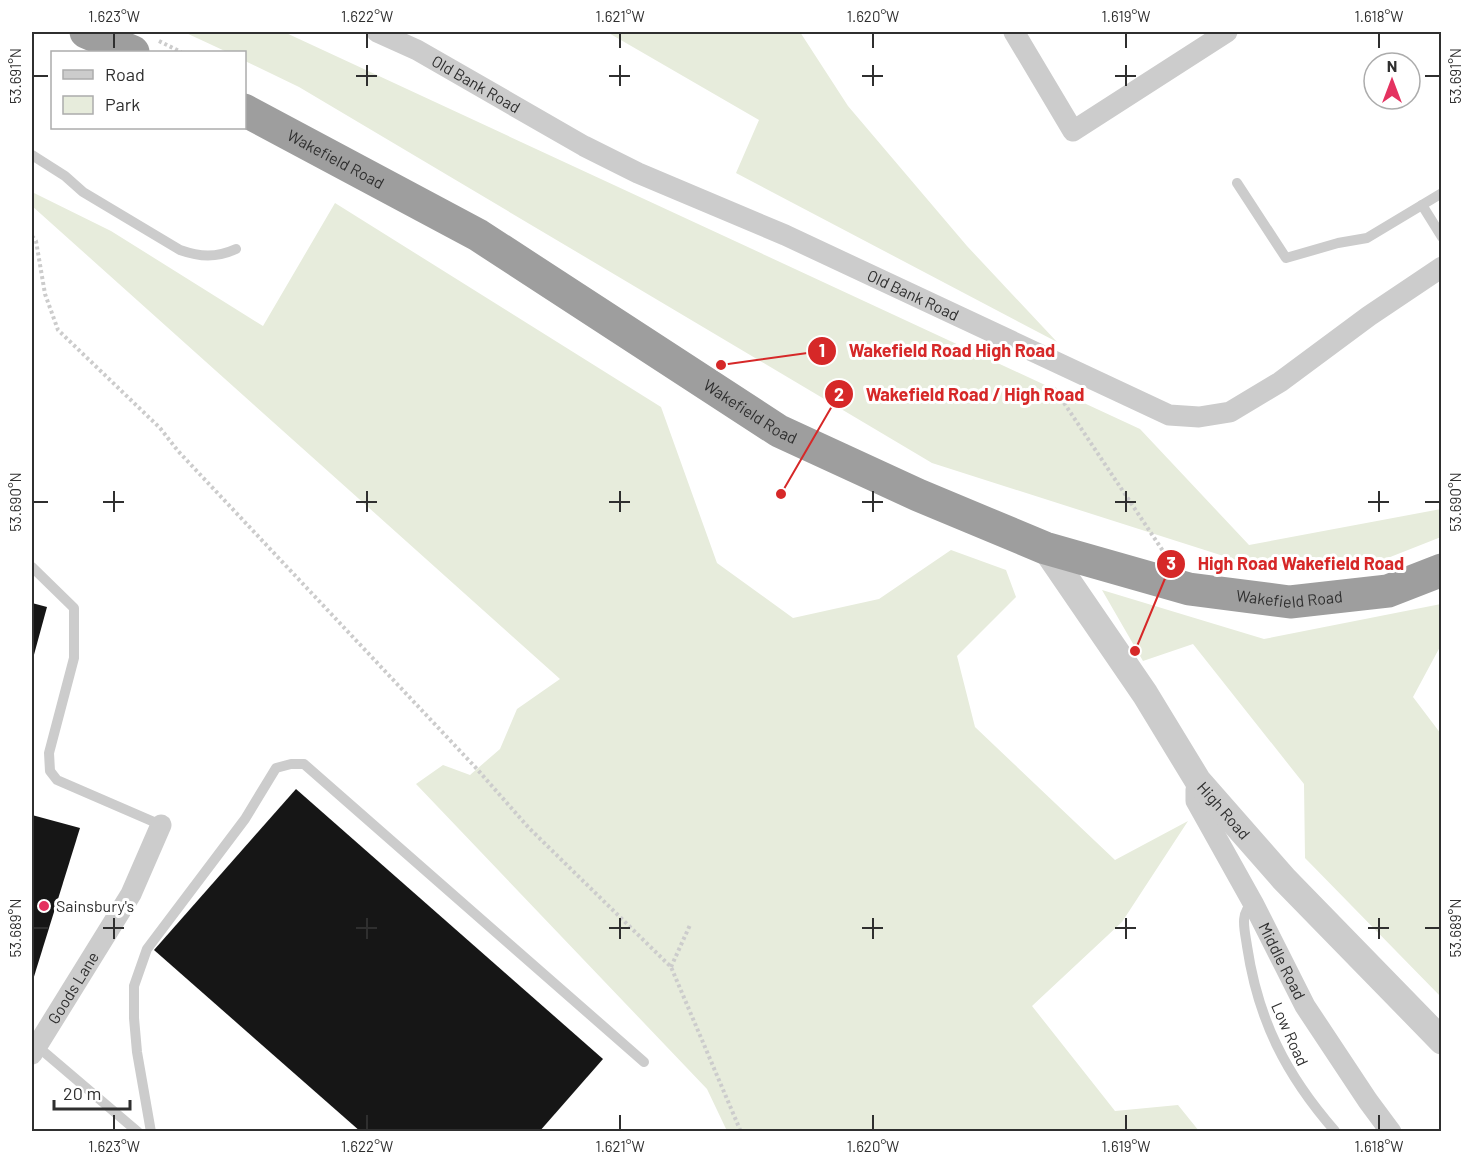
<svg xmlns="http://www.w3.org/2000/svg" width="1473" height="1163" viewBox="0 0 1473 1163" font-family="Barlow,sans-serif">
<style>
.green{fill:#e7ecdc}
.building{fill:#161616}
.lines{fill:none;stroke-linecap:round;stroke-linejoin:round}
.path{stroke:#ccc;stroke-width:4;stroke-dasharray:3 3;stroke-linecap:butt}
.service{stroke:#ccc;stroke-width:10}
.minor{stroke:#ccc;stroke-width:21}
.tertiary{stroke:#ccc;stroke-width:27}
.trunk{stroke:#9e9e9e;stroke-width:33}
.ticks{fill:none;stroke:#2f2f2f;stroke-width:2}
.poi-dot{fill:#e43260;stroke:#fff;stroke-width:2}
.labels{text-anchor:middle;stroke-width:6;stroke-linejoin:round;paint-order:stroke}
.street-label{font-size:16px;fill:#2f2f2f;stroke:#fff}
.poi-label{font-size:16px;fill:#2f2f2f;stroke:#fff;text-anchor:start}
.leader{fill:none;stroke:#d62828;stroke-width:2}
.callout-dot{fill:#d62828;stroke:#fff;stroke-width:2}
.mark-label{font-size:18px;text-anchor:middle;font-weight:bold;fill:#fff}
.callout-label{font-size:18px;text-anchor:middle;font-weight:bold;fill:#d62828;stroke:#fff;stroke-width:6;stroke-linejoin:round;paint-order:stroke}
.neatline{fill:none;stroke:#2f2f2f;stroke-width:2}
.ticks-label{font-size:15px;text-anchor:middle;fill:#2f2f2f}
</style>
<rect width="100%" height="100%" fill="#fff"/>
<g class="green">
<path d="M 184,32 L 284,32 L 1140,429 L 1249,545 L 1441,509 L 1441,537 L 1375,563 L 1258,567 L 932,463 L 299,87 L 245,61 L 244,52 L 227,52 Z"/>
<path d="M 607,32 L 800,32 L 848,106 L 967,246 L 1057,342 L 736,173 L 759,120 Z"/>
<path d="M 32,192 L 111,231 L 263,326 L 335,203 L 661,407 L 717,563 L 793,618 L 879,599 L 951,550 L 1006,570 L 1016,597 L 957,656 L 975,727 L 1115,860 L 1188,821 L 1122,922 L 1032,1006 L 1115,1111 L 1178,1105 L 1199,1131 L 727,1131 L 707,1089 L 416,784 L 443,765 L 470,775 L 500,749 L 517,709 L 560,679 L 32,206 Z"/>
<path d="M 1102,590 L 1264,639 L 1441,604 L 1441,645 L 1413,697 L 1441,734 L 1441,997 L 1305,858 L 1304,784 L 1193,644 L 1143,661 Z"/>
</g>
<g class="building">
<path d="M 32,603 L 47,607 L 32,662 Z"/>
<path d="M 296,789 L 603,1059 L 539,1132 L 361,1132 L 154,950 Z"/>
<path d="M 32,815 L 80,828 L 32,983 Z"/>
</g>
<g class="lines">
<g class="path">
<path d="M 159,41 L 181,52"/>
<path d="M 32,236 L 36,241 L 45,294 L 58,330 L 160,428 L 178,451 L 477,769 L 529,828 L 671,967 L 741,1132"/>
<path d="M 1054,388 L 1163,551"/>
<path d="M 671,967 L 690,925"/>
</g>
<g class="service">
<path d="M 32,155 L 65,176 L 83,192 L 180,250 C 200,257 216,258 236,249"/>
<path d="M 1237,183 L 1286,258 L 1338,243 L 1367,238 L 1442,193"/>
<path d="M 1422,205 L 1442,237"/>
<path d="M 32,567 L 74,608 L 74,658 L 49,753 L 50,771 L 57,780 L 161,825"/>
<path d="M 1253,903 C 1239,913 1245,931 1247,946 C 1258,1020 1286,1075 1335,1131"/>
<path d="M 37,1046 L 138,1132"/>
<path d="M 151,1132 L 137,1052 L 134,1018 L 134,986 L 147,949 L 245,819 L 276,768 L 291,764 L 304,764 L 644,1062"/>
</g>
<g class="minor">
<path id="s1" d="M 377,32 L 417,50 L 584,146 L 638,173 L 785,235 L 1169,415 L 1199,417 L 1230,412 L 1280,382 L 1369,316 L 1442,267"/>
<path d="M 1014,32 L 1073,131 L 1227,32"/>
<path id="s2" d="M 1198,781 L 1196,790 L 1196,801 L 1253,903 L 1305,1006 L 1368,1101 L 1391,1132"/>
<path id="s3" d="M 32,1054 L 131,894 L 161,825"/>
</g>
<path class="tertiary" id="s4" d="M 1045,548 L 1145,694 L 1198,781 L 1284,879 L 1442,1041"/>
<g class="trunk">
<path d="M 86,32 L 133,52"/>
<path id="s5" d="M 244,110 L 478,235 L 779,431 L 918,495 L 1045,548 L 1189,589 L 1290,602 L 1388,591 L 1442,570"/>
</g>
</g>
<path class="ticks" d="M 114,33 L 114,48M 367,33 L 367,48M 620,33 L 620,48M 873,33 L 873,48M 1126,33 L 1126,48M 1379,33 L 1379,48M 367,65 L 367,86M 620,65 L 620,86M 873,65 L 873,86M 1126,65 L 1126,86M 33,76 L 48,76M 356,76 L 377,76M 609,76 L 630,76M 862,76 L 883,76M 1115,76 L 1136,76M 1425,76 L 1440,76M 114,491 L 114,512M 367,491 L 367,512M 620,491 L 620,512M 873,491 L 873,512M 1126,491 L 1126,512M 1379,491 L 1379,512M 33,502 L 48,502M 103,502 L 124,502M 356,502 L 377,502M 609,502 L 630,502M 862,502 L 883,502M 1115,502 L 1136,502M 1368,502 L 1389,502M 1425,502 L 1440,502M 114,918 L 114,939M 367,918 L 367,939M 620,918 L 620,939M 873,918 L 873,939M 1126,918 L 1126,939M 1379,918 L 1379,939M 33,928 L 48,928M 103,928 L 124,928M 356,928 L 377,928M 609,928 L 630,928M 862,928 L 883,928M 1115,928 L 1136,928M 1368,928 L 1389,928M 1425,928 L 1440,928M 114,1115 L 114,1130M 367,1115 L 367,1130M 620,1115 L 620,1130M 873,1115 L 873,1130M 1126,1115 L 1126,1130M 1379,1115 L 1379,1130"/>
<circle class="poi-dot" cx="44" cy="906" r="6"/>
<g class="labels">
<g class="street-label">
<text dy="6" stroke="none"><textPath href="#s1" startOffset="112">Old Bank Road</textPath></text>
<text dy="6" stroke="none"><textPath href="#s5" startOffset="104">Wakefield Road</textPath></text>
<text dy="6" stroke="none"><textPath href="#s1" startOffset="598">Old Bank Road</textPath></text>
<text dy="6" stroke="none"><textPath href="#s5" startOffset="590">Wakefield Road</textPath></text>
<text dy="6" stroke="none"><textPath href="#s5" startOffset="1166">Wakefield Road</textPath></text>
<text dy="6" stroke="none"><textPath href="#s4" startOffset="318">High Road</textPath></text>
<text dy="6" stroke="none"><textPath href="#s2" startOffset="202">Middle Road</textPath></text>
<text dy="6" stroke="none"><textPath href="#s3" startOffset="78">Goods Lane</textPath></text>
<text transform="translate(1290 1034) rotate(66)" y="6">Low Road</text>
</g>
<g class="poi-label">
<text x="56" y="912">Sainsbury's</text>
</g>
</g>
<path class="leader" d="M721 365L822 351M781 494L839 394M1135 651L1171 564"/>
<g class="callout-dot">
<circle cx="721" cy="365" r="6"/>
<circle cx="781" cy="494" r="6"/>
<circle cx="1135" cy="651" r="6"/>
<circle cx="822" cy="351" r="15"/>
<circle cx="839" cy="394" r="15"/>
<circle cx="1171" cy="564" r="15"/>
</g>
<g class="mark-label">
<text x="822" y="357">1</text>
<text x="839" y="401">2</text>
<text x="1171" y="570">3</text>
</g>
<g class="callout-label">
<text x="952" y="357">Wakefield Road High Road</text>
<text x="975" y="401">Wakefield Road / High Road</text>
<text x="1301" y="570">High Road Wakefield Road</text>
</g>
<rect width="1473" height="1163" fill="none" stroke="#ffffff" stroke-width="66"/>
<rect x="51" y="51" width="195" height="78" fill="#ffffff" stroke="#acacac" stroke-width="1.5"/>
<rect x="63" y="70" width="30" height="9" fill="#cccccc" stroke="#acacac" stroke-width="1.5"/>
<text x="105" y="81" font-size="18" fill="#2f2f2f">Road</text>
<rect x="63" y="96" width="30" height="18" fill="#e7ecdc" stroke="#acacac" stroke-width="1.5"/>
<text x="105" y="111" font-size="18" fill="#2f2f2f">Park</text>
<g transform="translate(1392 81)"><circle r="28" fill="#ffffff" stroke="#acacac" stroke-width="1.5"/>
<path d="M0-4.5L10 22L0 15L-10 22Z" fill="#e43260"/>
<text y="-9" font-size="16" font-weight="bold" text-anchor="middle" fill="#2f2f2f">N</text>
</g>
<path d="M54 1100v9h76v-9" fill="none" stroke="#2f2f2f" stroke-width="3"/>
<text x="63" y="1100" font-size="18" fill="#2f2f2f" stroke="#ffffff" stroke-width="4.5" paint-order="stroke">20 m</text>
<rect x="33" y="33" width="1407" height="1097" class="neatline"/>
<g class="ticks-label">
<text x="114" y="22">1.623°W</text>
<text x="367" y="22">1.622°W</text>
<text x="620" y="22">1.621°W</text>
<text x="873" y="22">1.620°W</text>
<text x="1126" y="22">1.619°W</text>
<text x="1379" y="22">1.618°W</text>
<text transform="translate(16 76) rotate(-90)" y="5">53.691°N</text>
<text transform="translate(1456 76) rotate(-90)" y="5">53.691°N</text>
<text transform="translate(16 502) rotate(-90)" y="5">53.690°N</text>
<text transform="translate(1456 502) rotate(-90)" y="5">53.690°N</text>
<text transform="translate(16 928) rotate(-90)" y="5">53.689°N</text>
<text transform="translate(1456 928) rotate(-90)" y="5">53.689°N</text>
<text x="114" y="1152">1.623°W</text>
<text x="367" y="1152">1.622°W</text>
<text x="620" y="1152">1.621°W</text>
<text x="873" y="1152">1.620°W</text>
<text x="1126" y="1152">1.619°W</text>
<text x="1379" y="1152">1.618°W</text>
</g>
</svg>
